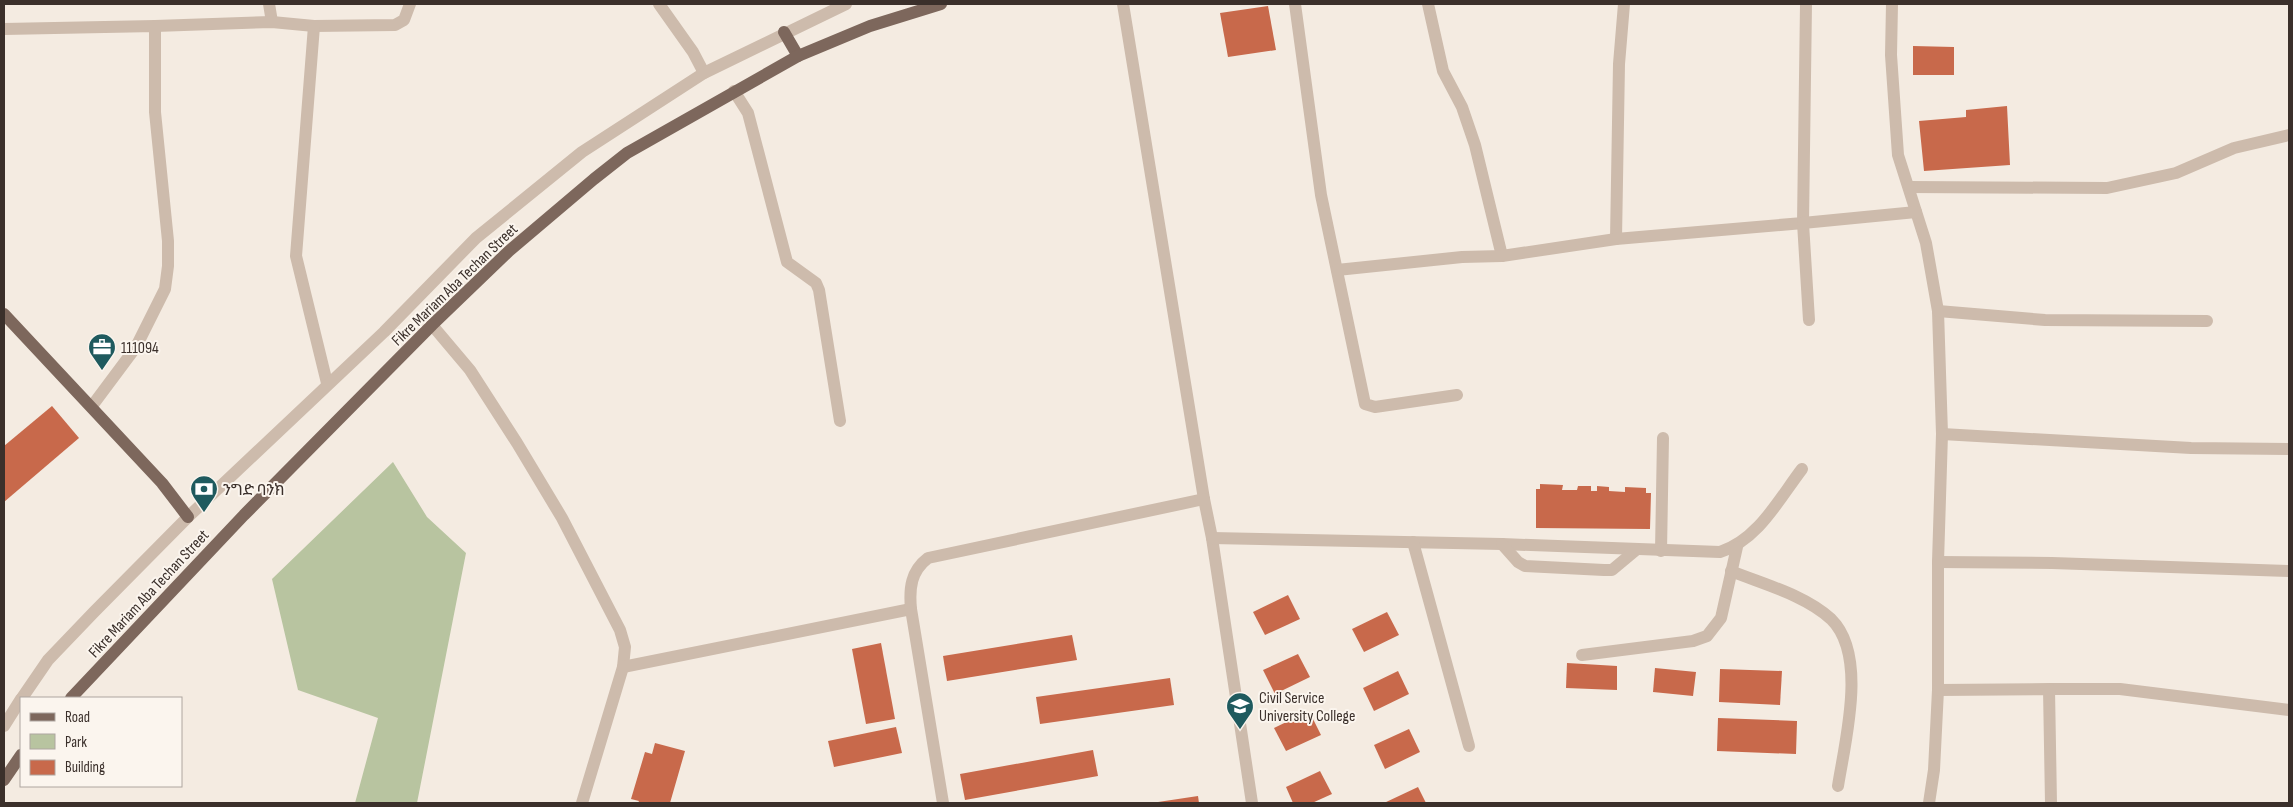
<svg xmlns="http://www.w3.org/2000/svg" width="2293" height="807" viewBox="0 0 2293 807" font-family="'Sofia Sans Condensed','Noto Sans Ethiopic',sans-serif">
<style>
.green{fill:#b8c4a0}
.building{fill:#c8694b}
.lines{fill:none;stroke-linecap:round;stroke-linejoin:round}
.minor{stroke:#cdbbac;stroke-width:12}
.major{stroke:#7d675c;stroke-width:12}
.labels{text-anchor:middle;stroke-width:4;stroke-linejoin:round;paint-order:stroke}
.street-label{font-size:16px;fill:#3b302b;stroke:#fbf5ee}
.poi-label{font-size:16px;fill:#3b302b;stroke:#fbf5ee;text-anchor:start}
</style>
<rect width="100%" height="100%" fill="#f4ebe1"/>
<path class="green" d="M 393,462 L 427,517 L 466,553 L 417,803 L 355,803 L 378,718 L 298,690 L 272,579 Z"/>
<g class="building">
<path d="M 1268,6 L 1276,50 L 1228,57 L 1220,13 Z"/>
<path d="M 1913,46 L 1954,47 L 1954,75 L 1913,75 Z"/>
<path d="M 2007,106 L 2010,165 L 1924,171 L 1919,121 L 1966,117 L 1966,110 Z"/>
<path d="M 52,406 L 79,438 L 4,502 L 4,446 Z"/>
<path d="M 1540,484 L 1563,485 L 1562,490 L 1577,490 L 1578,486 L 1591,486 L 1591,491 L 1597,491 L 1597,486 L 1609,487 L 1609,491 L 1625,492 L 1625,487 L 1646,488 L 1646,493 L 1651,493 L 1650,529 L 1536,528 L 1536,489 L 1540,489 Z"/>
<path d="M 1288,595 L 1300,619 L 1265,635 L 1253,612 Z"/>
<path d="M 1387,612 L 1399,635 L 1364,652 L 1352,629 Z"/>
<path d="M 1072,635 L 1077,660 L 947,681 L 943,656 Z"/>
<path d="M 881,643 L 895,719 L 866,724 L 852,649 Z"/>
<path d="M 1298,654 L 1310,677 L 1275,694 L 1263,670 Z"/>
<path d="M 1567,663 L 1617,666 L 1617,690 L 1566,688 Z"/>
<path d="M 1655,668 L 1696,672 L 1693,696 L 1653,692 Z"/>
<path d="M 1720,669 L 1782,671 L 1780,705 L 1719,702 Z"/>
<path d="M 1398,671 L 1409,694 L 1374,711 L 1363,688 Z"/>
<path d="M 1170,678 L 1174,705 L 1040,724 L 1036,697 Z"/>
<path d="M 1309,711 L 1321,735 L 1286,751 L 1274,728 Z"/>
<path d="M 1718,718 L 1797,721 L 1796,754 L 1717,751 Z"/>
<path d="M 896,727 L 902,753 L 834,767 L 828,741 Z"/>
<path d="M 1409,729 L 1420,752 L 1385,769 L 1374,745 Z"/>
<path d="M 655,743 L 685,751 L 670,803 L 638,803 L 639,801 L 631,799 L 645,752 L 652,754 Z"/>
<path d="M 1093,750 L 1098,776 L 965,800 L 960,774 Z"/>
<path d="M 1320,771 L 1332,794 L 1312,803 L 1293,803 L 1286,787 Z"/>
<path d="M 1418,787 L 1426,803 L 1384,803 Z"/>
<path d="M 1198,796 L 1199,803 L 1158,803 L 1158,802 Z"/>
</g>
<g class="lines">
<g class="minor">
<path d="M 269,4 L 272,22"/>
<path d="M 659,4 L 693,52 L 704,73"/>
<path d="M 1123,4 L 1204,499 L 1212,538 L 1252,803"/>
<path d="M 1295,4 L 1321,195 L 1365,404 L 1375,407 L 1457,395"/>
<path d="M 1428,4 L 1443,71 L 1462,107 L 1475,145 L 1502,256"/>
<path d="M 1892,4 L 1891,55 L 1898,155 L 1926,243 L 1938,311 L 1942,434 L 1938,562 L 1938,690 L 1934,770 L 1929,803"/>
<path d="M 155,26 L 272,22 L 314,26 L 395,25 L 404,20 L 410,4"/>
<path d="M 314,26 L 296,256 L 327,383"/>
<path d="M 4,29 L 155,26 L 155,112 L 168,241 L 168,266 L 165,289 L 136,347 L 92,406"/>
<path d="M 734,91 L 748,113 L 787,262 L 816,283 L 819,290 L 840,421"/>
<path d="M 1909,187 L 2107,188 L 2176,173 L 2234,148 L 2289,135"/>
<path d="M 1616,239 L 1619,64 L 1624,4"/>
<path d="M 1337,270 L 1462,257 L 1502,256 L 1616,239 L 1803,223 L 1806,4"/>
<path d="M 1938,311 L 2045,320 L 2207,321"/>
<path d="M 1809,320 L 1803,223 L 1916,212"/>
<path d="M 432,325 L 470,370 L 517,443 L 562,518 L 620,630 L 625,647 L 623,667 L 582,803"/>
<path d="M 1942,434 L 2191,448 L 2289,449"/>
<path d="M 1212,538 L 1502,544 L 1720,552 C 1758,540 1779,499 1802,469"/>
<path d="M 1413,542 L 1469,746"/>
<path d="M 1502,544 L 1518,562 L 1525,566 L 1604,570 L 1612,570 L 1636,550"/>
<path d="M 1661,551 L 1663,438"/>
<path d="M 1938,562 L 2052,563 L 2289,571"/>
<path d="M 1731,571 C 1763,584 1805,595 1831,619 C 1868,655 1845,741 1838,786"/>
<path d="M 1582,655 L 1693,641 L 1707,636 L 1721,618 L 1737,547"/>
<path d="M 623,667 L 911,609"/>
<path d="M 2049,689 L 2120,689 L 2289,710"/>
<path d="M 1938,690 L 2049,689 L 2051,803"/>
<path d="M 22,698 L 48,660 L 94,612 L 188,517 L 384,332 L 476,238 L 582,152 L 704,73 L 846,4"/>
<path d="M 4,726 L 21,699"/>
<path d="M 943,803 L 911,609 C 909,588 911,571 928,558 L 1204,499"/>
</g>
<g class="major">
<path d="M 784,32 L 798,56"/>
<path d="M 4,314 L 162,483 L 188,517"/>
<path d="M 71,698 L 244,515 L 432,325 L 509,251 L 594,179 L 627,153 L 798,56 L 870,26 L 941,4"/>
<path d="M 4,780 L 21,755"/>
</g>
</g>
<defs>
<g id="office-pin" transform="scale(1.4375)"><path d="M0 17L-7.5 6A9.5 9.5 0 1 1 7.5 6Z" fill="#1f5a5e" stroke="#fbf5ee"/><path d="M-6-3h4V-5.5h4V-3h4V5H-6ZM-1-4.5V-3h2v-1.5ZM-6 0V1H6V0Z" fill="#fff"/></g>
<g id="bank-pin" transform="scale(1.4375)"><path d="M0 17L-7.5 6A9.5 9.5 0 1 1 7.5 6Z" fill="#1f5a5e" stroke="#fbf5ee"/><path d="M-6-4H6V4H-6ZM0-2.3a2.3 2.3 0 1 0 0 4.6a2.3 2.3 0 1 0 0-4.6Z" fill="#fff"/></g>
<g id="university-pin" transform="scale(1.4375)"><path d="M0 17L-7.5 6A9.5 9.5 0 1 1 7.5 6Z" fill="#1f5a5e" stroke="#fbf5ee"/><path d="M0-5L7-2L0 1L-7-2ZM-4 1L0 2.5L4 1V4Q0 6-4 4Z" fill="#fff"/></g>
</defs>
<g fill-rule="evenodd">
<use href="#office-pin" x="102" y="347"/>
<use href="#bank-pin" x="204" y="489"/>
<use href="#university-pin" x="1240" y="706"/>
</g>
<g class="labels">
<g class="street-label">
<text transform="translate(454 284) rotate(-44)" y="6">Fikre Mariam Aba Techan Street</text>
<text transform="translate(148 593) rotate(-47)" y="6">Fikre Mariam Aba Techan Street</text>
</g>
<g class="poi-label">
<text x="121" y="353">111094</text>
<text x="223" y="495">ንግድ ባንክ</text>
<text x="1259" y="703">Civil Service<tspan x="1259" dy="18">University College</tspan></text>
</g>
</g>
<rect width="2293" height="807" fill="none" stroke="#3b302b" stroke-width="10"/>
<rect x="20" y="697" width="162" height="90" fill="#fbf5ee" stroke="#aea6a0"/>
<rect x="30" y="713" width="25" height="8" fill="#7d675c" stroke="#aea6a0"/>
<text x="65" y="722" font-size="15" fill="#3b302b">Road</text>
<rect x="30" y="734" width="25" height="15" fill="#b8c4a0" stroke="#aea6a0"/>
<text x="65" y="747" font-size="15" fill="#3b302b">Park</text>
<rect x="30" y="760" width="25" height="15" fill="#c8694b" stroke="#aea6a0"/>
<text x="65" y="772" font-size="15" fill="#3b302b">Building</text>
</svg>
